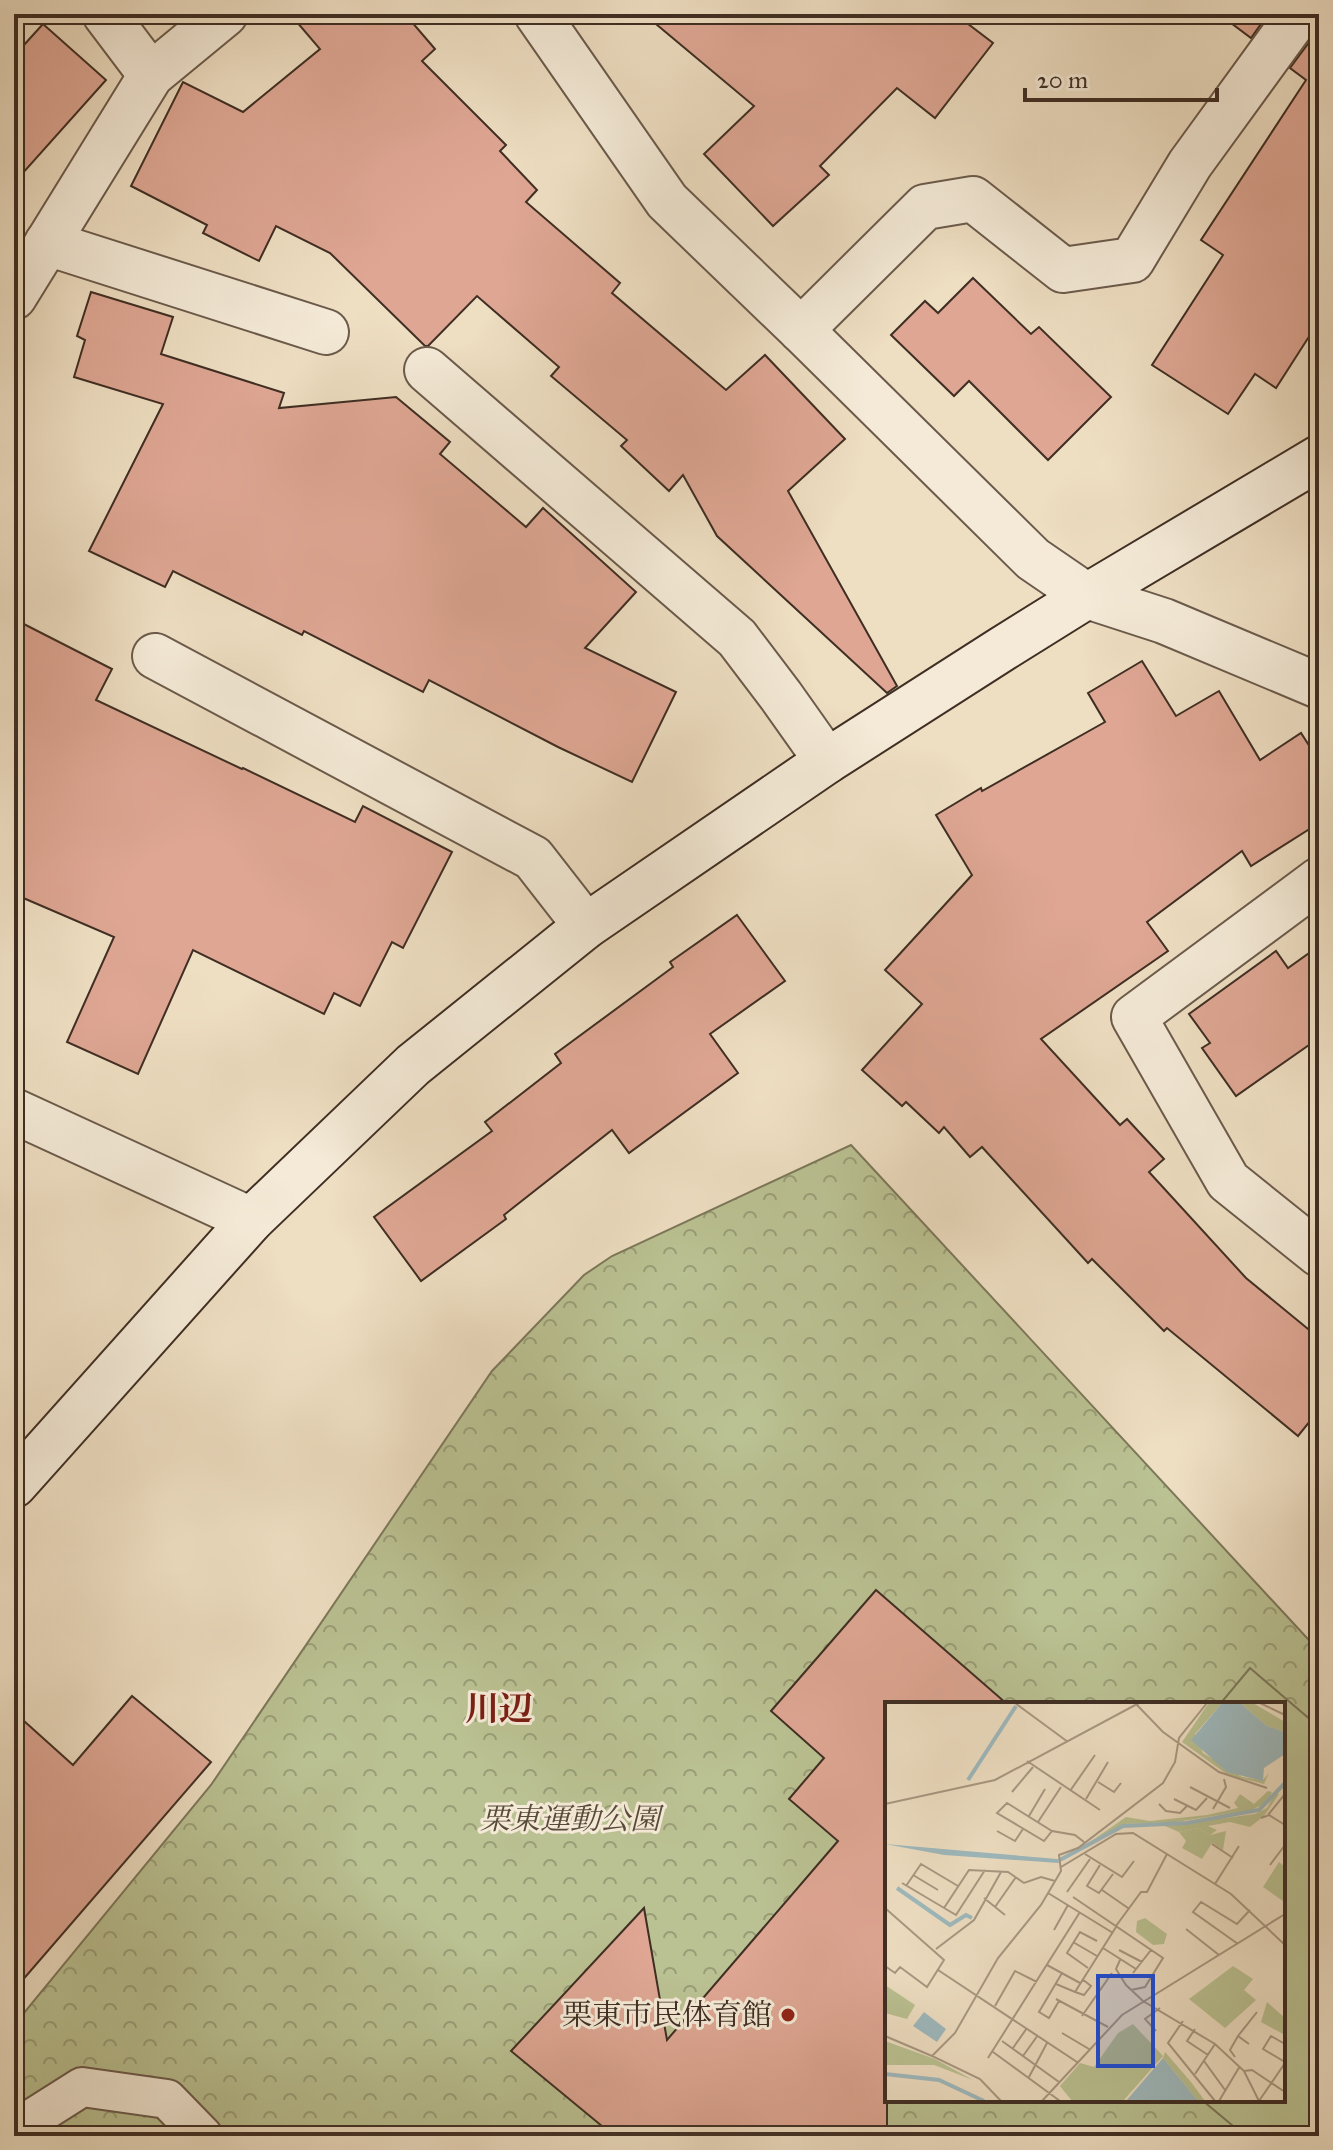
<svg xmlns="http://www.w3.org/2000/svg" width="1333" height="2150" viewBox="0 0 1333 2150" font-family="'IM FELL Great Primer','Noto Serif JP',serif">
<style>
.park{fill:url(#park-crowns);stroke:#7c785a;stroke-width:2;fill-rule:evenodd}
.pitch{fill:#bac192;stroke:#7c785a;stroke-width:2}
.building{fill:#dea693;stroke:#3f2e23;stroke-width:2}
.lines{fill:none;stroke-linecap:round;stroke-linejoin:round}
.lane-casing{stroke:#6b5a4b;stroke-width:42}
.street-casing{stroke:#6b5a4b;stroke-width:48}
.secondary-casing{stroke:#3f2e23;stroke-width:48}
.lane{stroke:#f4ead7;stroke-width:38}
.street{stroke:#f4ead7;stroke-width:44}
.secondary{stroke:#f4ead7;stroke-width:44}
.poi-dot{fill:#8f2418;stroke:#f4ead7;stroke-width:3}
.labels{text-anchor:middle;stroke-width:6;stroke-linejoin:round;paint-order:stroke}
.park-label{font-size:30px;font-style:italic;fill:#584b39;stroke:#f4ead7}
.poi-label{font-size:30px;fill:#3f2e23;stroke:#f4ead7;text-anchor:end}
.quarter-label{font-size:34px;font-weight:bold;fill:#7a1f14;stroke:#f4ead7}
.inset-river{fill:none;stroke:#9eb9be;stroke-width:4}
.inset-road{fill:none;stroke:#a89882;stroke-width:2}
.view{fill:#1d4ed8;fill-opacity:0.15;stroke:#1d4ed8;stroke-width:4}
.inset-edge{fill:none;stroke:#3f2e23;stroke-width:4}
</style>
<defs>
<pattern id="park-crowns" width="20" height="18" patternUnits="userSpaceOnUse" patternTransform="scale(2)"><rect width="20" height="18" fill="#bac192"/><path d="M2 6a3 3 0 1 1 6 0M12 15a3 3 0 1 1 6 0" fill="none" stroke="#999d77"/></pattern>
</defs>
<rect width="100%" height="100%" fill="#eedec2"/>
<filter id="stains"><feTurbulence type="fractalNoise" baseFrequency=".0025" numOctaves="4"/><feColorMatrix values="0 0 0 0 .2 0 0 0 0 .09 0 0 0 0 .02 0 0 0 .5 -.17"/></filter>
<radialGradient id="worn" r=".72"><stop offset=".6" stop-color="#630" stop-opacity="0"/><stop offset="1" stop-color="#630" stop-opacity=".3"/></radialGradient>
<path class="park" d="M 851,1145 L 1319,1651 L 1319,2136 L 14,2136 L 14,2025 L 211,1785 L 492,1371 L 584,1275 L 612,1256 ZM 887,1704 L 1283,1704 L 1283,2100 L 887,2100 Z"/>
<path class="pitch" d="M 1250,1668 L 1319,1727 L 1319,2115 L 1301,2136 L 1245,2136 L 1202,2100 L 1283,2100 L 1283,1704 L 1220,1704 Z"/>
<g class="building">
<path d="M 290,14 L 405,14 L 435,49 L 422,61 L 506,145 L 500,151 L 537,190 L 526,202 L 620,283 L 612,293 L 726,390 L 765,355 L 845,439 L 788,491 L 897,686 L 887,693 L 717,536 L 683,475 L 669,491 L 621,446 L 627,440 L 551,376 L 559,367 L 477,296 L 428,346 L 425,346 L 330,253 L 276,226 L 259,261 L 203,233 L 207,225 L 131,186 L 183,82 L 243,112 L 320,49 Z"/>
<path d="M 644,14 L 955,14 L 993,43 L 935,118 L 897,88 L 820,166 L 829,175 L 773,226 L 704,154 L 754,106 Z"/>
<path d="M 1219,14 L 1268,14 L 1251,38 Z"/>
<path d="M 43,24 L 106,80 L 14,183 L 14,56 Z"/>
<path d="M 1319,29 L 1319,321 L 1276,388 L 1255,374 L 1228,414 L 1152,365 L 1223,255 L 1201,240 L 1306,80 L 1290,68 Z"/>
<path d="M 973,278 L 1031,334 L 1039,327 L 1111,397 L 1048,460 L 969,381 L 954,396 L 891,335 L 925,301 L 938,313 Z"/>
<path d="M 91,292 L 173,317 L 161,354 L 284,393 L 279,408 L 396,397 L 450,442 L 440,454 L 526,527 L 543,508 L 636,592 L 585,648 L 676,692 L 632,782 L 558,747 L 429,680 L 423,692 L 304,631 L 302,635 L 173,571 L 165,587 L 89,551 L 163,404 L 74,377 L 85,340 L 77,336 Z"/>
<path d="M 14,619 L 112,669 L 96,700 L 242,769 L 243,768 L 355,822 L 363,806 L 452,852 L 403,948 L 392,942 L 360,1006 L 334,993 L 324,1014 L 193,950 L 138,1074 L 67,1042 L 114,937 L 14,894 Z"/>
<path d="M 1142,661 L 1176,716 L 1219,691 L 1260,760 L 1301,733 L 1319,761 L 1319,823 L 1251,866 L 1242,851 L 1147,922 L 1168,951 L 1041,1039 L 1120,1125 L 1127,1119 L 1164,1159 L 1149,1172 L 1246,1278 L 1319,1338 L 1319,1410 L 1298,1436 L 1167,1328 L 1164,1331 L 1092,1259 L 1088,1263 L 982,1147 L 970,1157 L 944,1127 L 939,1133 L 906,1102 L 902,1106 L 862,1070 L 922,1004 L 885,970 L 972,875 L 936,815 L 981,788 L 982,791 L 1105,722 L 1088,693 Z"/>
<path d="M 737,915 L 785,981 L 710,1034 L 738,1073 L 629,1153 L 612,1130 L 504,1215 L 506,1219 L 421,1281 L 374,1217 L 492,1131 L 485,1122 L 561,1063 L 555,1054 L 673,967 L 670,962 Z"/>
<path d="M 1319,946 L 1319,1038 L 1236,1096 L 1202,1048 L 1210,1043 L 1189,1014 L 1276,951 L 1288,968 Z"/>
<path d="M 876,1590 L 1007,1704 L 887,1704 L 887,2136 L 614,2136 L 511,2051 L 644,1908 L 667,2040 L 838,1841 L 789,1799 L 824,1758 L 771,1711 Z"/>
<path d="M 132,1696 L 211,1762 L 14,1990 L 14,1712 L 73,1765 Z"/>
</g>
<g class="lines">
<g class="lane-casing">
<path id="lane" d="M 14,2130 L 82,2087 L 167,2099 L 203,2136"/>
</g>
<g class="street-casing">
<g id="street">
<path d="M 105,14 L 151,75"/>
<path d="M 537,14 L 667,201 L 801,330 L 1033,559 L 1087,596 L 1164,621 L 1319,686"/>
<path d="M 47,243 L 326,332"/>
<path d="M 14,297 L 151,75 L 225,14"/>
<path d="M 801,330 L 925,207 L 973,199 L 1063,270 L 1132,260 L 1190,164 L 1299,14"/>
<path d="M 427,370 L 737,638 L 781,696 L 827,761"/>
<path d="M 155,656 L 533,858 L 586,926"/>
<path d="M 1319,880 L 1134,1017 L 1228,1181 L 1319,1254"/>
<path d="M 14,1111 L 251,1220"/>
</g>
</g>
<g class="secondary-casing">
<path id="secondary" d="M 14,1485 L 251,1220 L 413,1065 L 586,926 L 827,761 L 1002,649 L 1087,596 L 1319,458"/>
</g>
<use href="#lane" class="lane"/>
<use href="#street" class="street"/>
<use href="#secondary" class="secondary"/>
</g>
<circle class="poi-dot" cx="788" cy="2015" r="8"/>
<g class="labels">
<g class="park-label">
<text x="570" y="1829">栗東運動公園</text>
</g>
<g class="poi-label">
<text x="772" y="2025">栗東市民体育館</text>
</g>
<g class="quarter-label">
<text x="499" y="1720">川辺</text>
</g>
</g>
<g transform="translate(885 1702)">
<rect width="400" height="400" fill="#eedec2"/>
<path d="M 337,1 L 310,32 L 318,51 L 357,75 L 378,78 L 384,71 L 379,82 L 343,73 L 297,40 L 323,2 ZM 355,1 L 368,1 L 400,20 L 400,30 L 382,24 ZM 383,89 L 387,90 L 382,100 L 367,108 L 291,120 L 239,122 L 205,140 L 241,115 L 265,119 L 322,113 L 353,106 L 349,101 L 355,92 L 369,102 ZM 390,91 L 394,92 L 379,114 L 365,125 L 345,120 L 323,124 L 332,128 L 325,133 L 313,126 L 294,130 L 280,124 L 370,112 L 382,106 ZM 0,339 L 50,357 L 88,378 L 49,363 L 0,363 ZM 280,350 L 306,380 L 320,399 L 313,399 L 278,356 Z" fill="#bac192"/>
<path d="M 382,300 L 400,316 L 400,333 L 376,320 Z" fill="#bac192"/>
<path d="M 260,216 L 282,232 L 279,242 L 268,243 L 251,230 L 252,219 ZM 0,283 L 30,303 L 22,317 L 0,311 ZM 248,322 L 278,354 L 238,399 L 187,399 L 175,384 L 195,361 L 209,365 L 233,331 Z" fill="#bac192"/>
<path d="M 313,126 L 325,133 L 341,129 L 338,148 L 327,141 L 317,157 L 297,146 L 301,139 L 294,130 ZM 394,160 L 400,165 L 398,199 L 378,185 ZM 348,264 L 368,277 L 359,288 L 371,298 L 340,326 L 304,297 ZM 214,366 L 242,394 L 238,399 L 191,395 Z" fill="#bac192"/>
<path d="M 337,1 L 355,1 L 382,24 L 400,30 L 400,52 L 379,66 L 378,79 L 342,70 L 306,38 ZM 0,142 L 172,157 L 174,161 L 59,153 ZM 39,310 L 61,327 L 52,340 L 28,324 ZM 278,356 L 313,399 L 241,399 Z" fill="#9eb9be"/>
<path class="inset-river" d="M 83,78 L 131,4M 173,159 L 238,124 L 302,121 L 374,108 L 400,81M 12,186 L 65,223 L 81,213 L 87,216M 0,372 L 54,378 L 99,399"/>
<path class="inset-road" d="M 130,1 L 183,40M 375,1 L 400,13M 251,2 L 278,30 L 334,70 L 382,86M 142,59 L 215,108M 213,80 L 229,90 L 236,81M 305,85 L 345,106M 185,89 L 210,53M 127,90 L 148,65M 201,97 L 223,60M 289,97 L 311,108 L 322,96M 0,102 L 110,78 L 254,1M 274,102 L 281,109 L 295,111 L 302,104M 328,107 L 341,85 L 339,77M 383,113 L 400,92M 144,114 L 160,87M 376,116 L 384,113 L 400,123M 153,120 L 176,85M 112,129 L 130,139 L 138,127M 167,129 L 159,139 L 112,111 L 122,101 L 167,129 L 190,133 L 199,140M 327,142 L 348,156M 200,152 L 237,175 L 249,159M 215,163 L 202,184 L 214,191 L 228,172M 385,163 L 400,143M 176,165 L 231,132 L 248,131 L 346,192 L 400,243M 28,173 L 53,188M 17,181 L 71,213 L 100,168M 330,182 L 354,144M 21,184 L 36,162 L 73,184M 217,188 L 243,206M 182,190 L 205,157M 163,191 L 228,231M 188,195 L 278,256 L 260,285 L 246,288M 99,196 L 120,213M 110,205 L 131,175M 0,206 L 59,258 L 42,285 L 15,265 L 10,271 L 0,264M 59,206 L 84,168 L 123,170 L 139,181 L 156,175 L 170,179M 231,224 L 256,190 L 262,190 L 282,152M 301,227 L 334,253M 169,228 L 183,203M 188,240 L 212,254M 353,242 L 308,210 L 316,200 L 352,222 L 365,208M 218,246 L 251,267M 51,247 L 89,218 L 116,170M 234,248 L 257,260M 235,258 L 231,267 L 241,283 L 258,299 L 330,342 L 359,369 L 374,399M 162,263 L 195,281M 203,266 L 182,251 L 195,230 L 212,239M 53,268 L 192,360M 248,271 L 266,248M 171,282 L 190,290 L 231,225M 190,290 L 199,293 L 206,284 L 197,277M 171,297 L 223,325M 174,299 L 164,316 L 154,310 L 177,271M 110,304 L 130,269 L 152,280M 197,314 L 227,271M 298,319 L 283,341 L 330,399M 310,327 L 302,339 L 323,353M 271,329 L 260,317 L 275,306M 177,331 L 204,347M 0,334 L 47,354M 117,339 L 174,380M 364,342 L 353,334 L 372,310M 400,342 L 386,334 L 378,347 L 400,360M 128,346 L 142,326M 108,350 L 175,399M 138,354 L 153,333M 350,355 L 345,348 L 353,334M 103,356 L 195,210M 319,359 L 340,388M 359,369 L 367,368 L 400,390M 310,372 L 330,342M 144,375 L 162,341M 116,399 L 95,377 L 47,354 L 70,331 L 113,256 L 156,203 L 176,169 L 174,153 L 193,146 L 278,81 L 290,60 L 294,36 L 322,1M 157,399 L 237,313 L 400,212M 334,399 L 355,364M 374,399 L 400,361"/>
<path class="view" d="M 213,274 L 268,274 L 268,364 L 213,364 Z"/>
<rect width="400" height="400" class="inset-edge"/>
</g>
<rect width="1333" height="2150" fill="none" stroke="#eedec2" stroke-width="48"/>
<rect x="16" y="16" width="1301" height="2118" fill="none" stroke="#3f2e23" stroke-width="4"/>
<rect x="24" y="24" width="1285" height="2102" fill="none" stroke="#3f2e23" stroke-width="2"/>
<path d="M1025 88v12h192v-12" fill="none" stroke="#3f2e23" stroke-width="4"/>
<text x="1037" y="88" font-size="24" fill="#3f2e23" stroke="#f4ead7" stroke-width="6" paint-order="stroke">20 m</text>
<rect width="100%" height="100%" filter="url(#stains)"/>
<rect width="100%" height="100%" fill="url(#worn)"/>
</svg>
